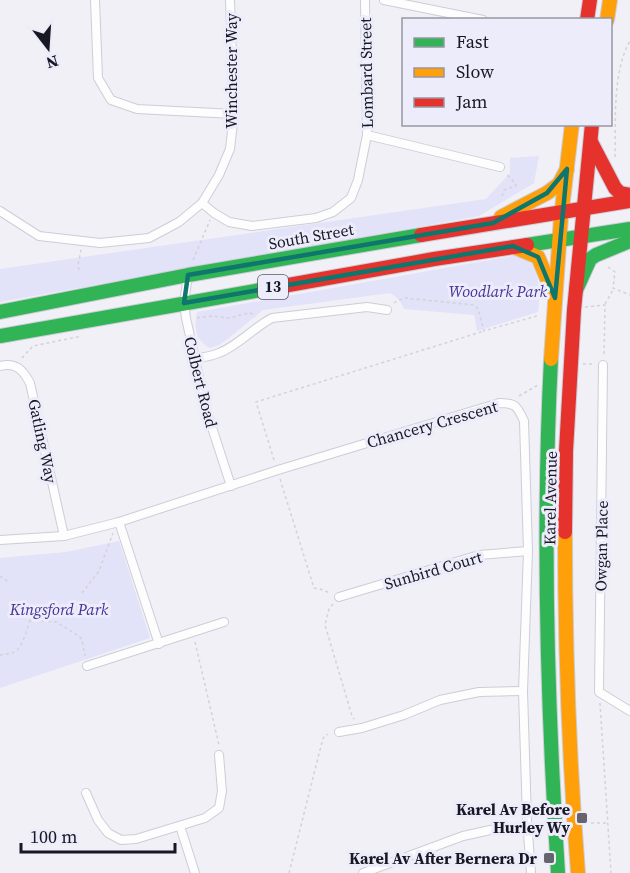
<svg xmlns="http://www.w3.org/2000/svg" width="630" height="873" viewBox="0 0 630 873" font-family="'Source Serif 4',serif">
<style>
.green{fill:#e2e2f8}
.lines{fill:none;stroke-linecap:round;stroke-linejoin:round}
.street-casing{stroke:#cdcdd8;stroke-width:10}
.fast-casing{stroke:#cdcdd8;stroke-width:16}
.slow-casing{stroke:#cdcdd8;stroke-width:16}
.jam-casing{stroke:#cdcdd8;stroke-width:16}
.path{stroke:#d3d3d6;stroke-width:1.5;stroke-dasharray:3 3;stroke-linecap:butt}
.street{stroke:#fdfdfe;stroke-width:8}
.fast{stroke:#30b455;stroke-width:14}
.slow{stroke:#ff9f0a;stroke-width:14}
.jam{stroke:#e5322d;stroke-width:14}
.marked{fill:none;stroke:#0f766e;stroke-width:4.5;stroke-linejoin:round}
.poi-dot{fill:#64636e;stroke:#ececfa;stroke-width:2}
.labels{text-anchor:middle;stroke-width:6;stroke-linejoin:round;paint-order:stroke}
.shield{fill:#ececfa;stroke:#585764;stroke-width:1.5}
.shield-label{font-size:15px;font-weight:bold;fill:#181724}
.street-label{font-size:16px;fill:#181724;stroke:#ececfa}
.park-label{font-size:16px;font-style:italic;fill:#453299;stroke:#ececfa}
.poi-label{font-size:16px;font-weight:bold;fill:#181724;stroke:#ececfa;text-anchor:end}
</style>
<rect width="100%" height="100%" fill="#f0f0f6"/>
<g class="green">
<path d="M 539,156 L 534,183 L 479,216 L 0,302 L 0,269 L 486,199 L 510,173 L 510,158 Z"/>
<path d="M 518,255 C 521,256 525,257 527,259 C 541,268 540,298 538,312 L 477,331 L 474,315 L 404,309 C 401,301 397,297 390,293 L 263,310 L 229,338 L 219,345 L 210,348 C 195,340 194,328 197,312 Z"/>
<path d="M 119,541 L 150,638 L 0,688 L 0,558 L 66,552 Z"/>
</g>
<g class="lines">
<g class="street-casing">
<g id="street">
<path d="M 95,0 L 98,78 L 111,100 L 137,109 L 234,114"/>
<path d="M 384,0 L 483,20"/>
<path d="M 367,135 L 500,167"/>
<path d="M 202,203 L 214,213 L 229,222 L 252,226 L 316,218 L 333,212 L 351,198 L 358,180 L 367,135 L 365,0"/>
<path d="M 0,211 L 39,236 L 100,243 L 149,238 L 179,222 L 202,203 L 219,175 L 230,149 L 234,114 L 230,0"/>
<path d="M 188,275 L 184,303 L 186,318 L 206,409 L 231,486"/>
<path d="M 195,359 C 203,357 212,356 219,353 C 239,345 253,328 272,318 L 367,307 L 387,310"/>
<path d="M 603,365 L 599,692 L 630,711"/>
<path d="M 0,366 C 16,362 23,370 30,383 L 64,536"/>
<path d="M 119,522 L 159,644"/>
<path d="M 0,540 L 64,536 L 119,522 L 278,470 L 499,403 C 516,403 517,406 524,421 L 528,551 L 523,691 L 527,820 L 531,873"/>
<path d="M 339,597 L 479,555 L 528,551"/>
<path d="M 87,666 L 224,622"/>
<path d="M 339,732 L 362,728 L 404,715 L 440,700 L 479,692 L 523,691"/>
<path d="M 86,793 L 98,820 L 108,833 L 121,840 L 136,839 L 205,818 L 219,808 L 222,791 L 219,755"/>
<path d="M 180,826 L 195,873"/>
<path d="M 363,873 L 463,836 L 495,829 L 527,829"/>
</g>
</g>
<g class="fast-casing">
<g id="fast">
<path d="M 527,245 L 630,229"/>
<path d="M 576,290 L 590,259 L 596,255 L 630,241"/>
<path d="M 0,312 L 188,275 L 421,235"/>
<path d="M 0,336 L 266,289"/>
<path d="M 551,359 C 542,531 547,702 558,873"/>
</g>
</g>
<g class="slow-casing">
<g id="slow">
<path d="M 607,20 L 610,0"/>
<path d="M 501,217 L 547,193 L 559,184 L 567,169"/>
<path d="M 514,247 L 538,257 L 555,298"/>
<path d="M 551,359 L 561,217 L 572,124"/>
<path d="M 565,532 C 565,646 569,759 578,873"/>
</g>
</g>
<g class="jam-casing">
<g id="jam">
<path d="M 587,20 L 590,0"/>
<path d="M 591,142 L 615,188 L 620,193 L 630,195"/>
<path d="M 421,235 L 630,201"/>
<path d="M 266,289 L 434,259 L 527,245"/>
<path d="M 565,532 L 566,451 L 574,310 L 592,124"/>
</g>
</g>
<g class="path">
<path d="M 615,157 C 616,122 612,72 630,41"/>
<path d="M 502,196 L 504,190 L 516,186 L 515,183 L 506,174"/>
<path d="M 193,260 L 210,220"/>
<path d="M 608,267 L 615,272 L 613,288 L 630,295"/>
<path d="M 79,270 L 78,265 L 81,250"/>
<path d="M 394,303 L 397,301 L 405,298 L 474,305 L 478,309 L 484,331 L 540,315"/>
<path d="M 605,304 L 613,290"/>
<path d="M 585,307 L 605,305 L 604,355"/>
<path d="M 197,318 L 212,316 L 230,318 L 244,314 L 251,313 L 255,317"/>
<path d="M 22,358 L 33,346 L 82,336"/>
<path d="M 583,364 L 593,364"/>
<path d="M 519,396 L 538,385"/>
<path d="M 274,460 L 256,402 L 484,331"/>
<path d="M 280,479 L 314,588 L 320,589 L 330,593"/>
<path d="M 0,576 L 10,583"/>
<path d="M 82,593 L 99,571 L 113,533"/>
<path d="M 333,604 L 329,609 L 325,625 L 352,716 L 354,719"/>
<path d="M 30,620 L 56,622 L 79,636 L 82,640 L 85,656"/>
<path d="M 195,642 L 219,745"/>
<path d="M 0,655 C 5,654 15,654 18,649 C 23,644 29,624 31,617"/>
<path d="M 600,703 L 611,873"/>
<path d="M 585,823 L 607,823"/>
<path d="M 289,873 L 323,738 L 328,734"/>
</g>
<use href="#street" class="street"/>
<use href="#fast" class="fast"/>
<use href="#slow" class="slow"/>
<use href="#jam" class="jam"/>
</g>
<path class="marked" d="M 567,169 L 555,298 L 538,257 L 513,246 L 184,303 L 188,275 L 493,223 L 547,193 Z"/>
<g class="poi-dot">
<rect x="576" y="812" width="12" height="12" rx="3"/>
<rect x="543" y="852" width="12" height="12" rx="3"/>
</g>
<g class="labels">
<rect class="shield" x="258" y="275" width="30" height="24" rx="4.5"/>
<g class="shield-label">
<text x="273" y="292">13</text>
</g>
<g class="street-label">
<text transform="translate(231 71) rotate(-90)" y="6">Winchester Way</text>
<text transform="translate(366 73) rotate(-91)" y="6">Lombard Street</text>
<text transform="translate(311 236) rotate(-10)" y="6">South Street</text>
<text transform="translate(201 382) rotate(76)" y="6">Colbert Road</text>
<text transform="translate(432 424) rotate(-16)" y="6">Chancery Crescent</text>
<text transform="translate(43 441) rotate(78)" y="6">Gatling Way</text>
<text transform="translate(550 498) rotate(-89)" y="6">Karel Avenue</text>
<text transform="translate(601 546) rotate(-89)" y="6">Owgan Place</text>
<text transform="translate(433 570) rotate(-16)" y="6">Sunbird Court</text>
</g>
<g class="park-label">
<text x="498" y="297">Woodlark Park</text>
<text x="59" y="615">Kingsford Park</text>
</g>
<g class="poi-label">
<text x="570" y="815">Karel Av Before<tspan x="570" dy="18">Hurley Wy</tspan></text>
<text x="537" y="864">Karel Av After Bernera Dr</text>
</g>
</g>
<rect x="402" y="18" width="210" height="108" fill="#ececfa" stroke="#9797a4" stroke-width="1.5"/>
<rect x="414" y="38" width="30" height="9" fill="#30b455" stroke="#9797a4" stroke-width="1.5"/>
<text x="456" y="48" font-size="18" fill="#181724">Fast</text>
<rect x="414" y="68" width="30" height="9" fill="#ff9f0a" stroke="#9797a4" stroke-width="1.5"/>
<text x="456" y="78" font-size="18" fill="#181724">Slow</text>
<rect x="414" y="98" width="30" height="9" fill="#e5322d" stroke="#9797a4" stroke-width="1.5"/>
<text x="456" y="108" font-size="18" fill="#181724">Jam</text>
<g transform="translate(48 48) rotate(163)" stroke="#ececfa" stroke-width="4.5" paint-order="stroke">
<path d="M0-4.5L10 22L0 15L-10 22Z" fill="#181724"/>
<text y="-9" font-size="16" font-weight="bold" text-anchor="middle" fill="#181724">N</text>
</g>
<path d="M21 843v9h154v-9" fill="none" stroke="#181724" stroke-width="3"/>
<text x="30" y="843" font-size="18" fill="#181724" stroke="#ececfa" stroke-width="4.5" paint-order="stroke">100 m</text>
</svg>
